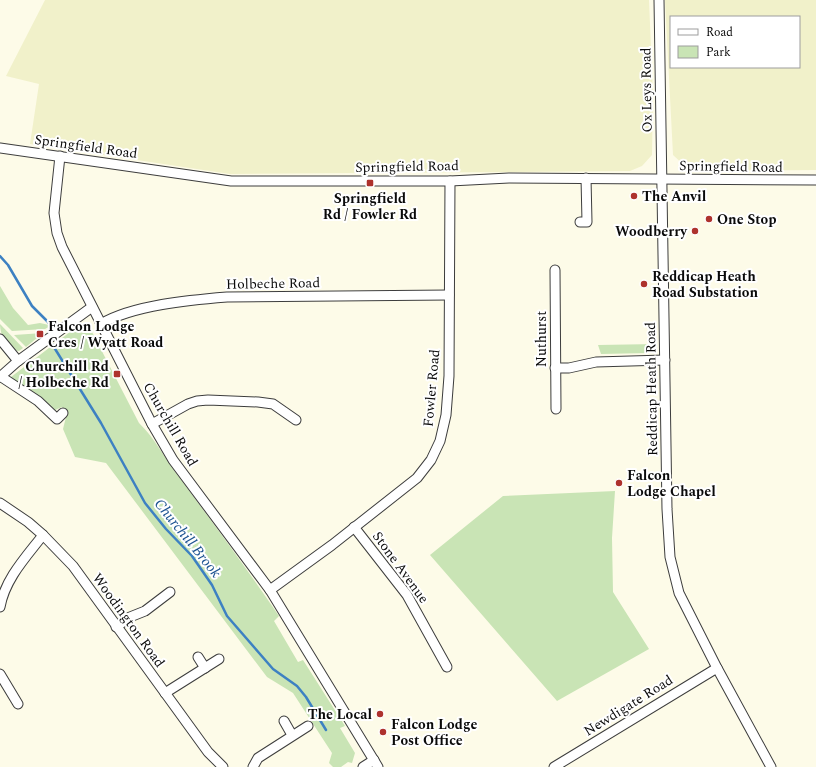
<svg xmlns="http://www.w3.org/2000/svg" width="816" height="767" viewBox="0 0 816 767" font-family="Spectral,serif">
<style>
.farmland{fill:#f1f1ca;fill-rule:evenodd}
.green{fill:#c9e4b5}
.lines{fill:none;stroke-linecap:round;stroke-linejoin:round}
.stream{stroke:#3d81c2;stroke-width:2.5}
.street-casing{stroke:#3d3d3d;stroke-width:11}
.street{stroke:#fff;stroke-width:9}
.poi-dot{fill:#ae322d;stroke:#fff;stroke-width:1.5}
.labels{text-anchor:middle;stroke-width:4;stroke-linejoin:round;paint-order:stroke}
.street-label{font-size:14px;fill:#0a0a0a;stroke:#fff}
.poi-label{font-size:14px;font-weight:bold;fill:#0a0a0a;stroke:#fff;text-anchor:start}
.water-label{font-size:15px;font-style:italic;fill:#1e5491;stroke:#fff}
</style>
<rect width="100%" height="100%" fill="#fdfbe8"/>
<g class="farmland">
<path d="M 45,0 L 649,0 L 653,96 L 652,155 L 642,166 L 630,171 L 230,174 L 30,144 L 39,84 L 6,76 Z"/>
<path d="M 665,0 L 816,0 L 816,170 L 697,171 L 686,167 L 673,155 ZM 671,17 L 799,17 L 799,67 L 671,67 Z"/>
</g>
<g class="green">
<path d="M 0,286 L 13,308 L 28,325 L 40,323 L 49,325 L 53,322 L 54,324 L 45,329 L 12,331 L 0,319 Z"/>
<path d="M 0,324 L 23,348 L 19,351 C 7,350 0,335 0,324 Z"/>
<path d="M 83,324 L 88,326 L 91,330 L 139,423 C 155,438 165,459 179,477 C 213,523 247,569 279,616 L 274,621 L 298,662 L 303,660 L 345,726 L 340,728 L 355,753 L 352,763 L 348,762 L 341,767 L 333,767 L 329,763 L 332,753 L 293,693 L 267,677 L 106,463 L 75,457 L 63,429 L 67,413 L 62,407 L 53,411 L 12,381 L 11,377 L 79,325 Z"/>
<path d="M 43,333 L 26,347 L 14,335 Z"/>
<path d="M 657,344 L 656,350 L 650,353 L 601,354 L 598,345 Z"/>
<path d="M 615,491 L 612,538 L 613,592 L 649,649 L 557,701 L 430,555 L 503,496 Z"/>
</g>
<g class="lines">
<g class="stream">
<path d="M 0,256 L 8,265 L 32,306 L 49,323"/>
<path d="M 52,344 L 101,423 L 145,503 L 166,529 L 192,556 L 212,585 L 227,616 L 273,669 L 297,686 L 306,697 L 326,730"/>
</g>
<g class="street-casing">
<g id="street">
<path d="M 659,0 L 667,509 L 670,557 L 679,593 L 717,668 L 771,767"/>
<path d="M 0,148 L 231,181 L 450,181 L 509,178 L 816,180"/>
<path d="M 60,156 L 54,213 L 57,233 L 62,247 L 152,424 L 173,460 L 270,590 L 378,767"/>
<path d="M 580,222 L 587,222 L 586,178"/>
<path d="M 555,270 L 556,409"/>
<path d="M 101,324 C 133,305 190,300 227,297 L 449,295"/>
<path d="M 0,339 L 18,361"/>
<path d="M 555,368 L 569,368 L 596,362 L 665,360"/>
<path d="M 0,376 L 38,401 L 57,419 L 63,413"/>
<path d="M 0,377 L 18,361 L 92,307"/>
<path d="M 152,424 L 188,404 L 197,401 L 208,400 L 258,402 L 273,404 L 296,420"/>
<path d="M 0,503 L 28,522 L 43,535 L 73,566 L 208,752 L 223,767"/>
<path d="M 354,527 L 407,595 L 447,667"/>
<path d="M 270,590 L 332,545 L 417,478 L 431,460 L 440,441 L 446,415 L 449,376 L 450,181"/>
<path d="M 0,607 C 5,579 26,557 43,535"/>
<path d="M 116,627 L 130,617 L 145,611 L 170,592"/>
<path d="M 198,657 L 205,668"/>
<path d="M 0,674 L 18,704"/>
<path d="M 165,693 L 219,659"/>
<path d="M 284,721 L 292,735"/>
<path d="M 253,767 L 258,758 L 308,726"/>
<path d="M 363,767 L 374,760"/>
<path d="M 554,767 L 717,668"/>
</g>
</g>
<use href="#street" class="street"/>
</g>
<g class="poi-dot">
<rect x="366" y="179" width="8" height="8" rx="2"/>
<circle cx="634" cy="196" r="4"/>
<circle cx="709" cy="219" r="4"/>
<circle cx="695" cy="231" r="4"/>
<circle cx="644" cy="284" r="4"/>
<rect x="36" y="330" width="8" height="8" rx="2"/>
<rect x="113" y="370" width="8" height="8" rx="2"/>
<circle cx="619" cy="483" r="4"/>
<circle cx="380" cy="714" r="4"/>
<circle cx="383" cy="732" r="4"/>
</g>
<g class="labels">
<g class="street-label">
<text transform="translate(646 90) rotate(-91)" y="5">Ox Leys Road</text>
<text transform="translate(86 146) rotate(8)" y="5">Springfield Road</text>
<text transform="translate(407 166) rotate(-1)" y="5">Springfield Road</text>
<text transform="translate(731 166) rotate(1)" y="5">Springfield Road</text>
<text transform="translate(273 283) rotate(-1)" y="5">Holbeche Road</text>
<text transform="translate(541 339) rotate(-90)" y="5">Nuthurst</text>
<text transform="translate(431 388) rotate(-85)" y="5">Fowler Road</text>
<text transform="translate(651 389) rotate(-91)" y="5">Reddicap Heath Road</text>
<text transform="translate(171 424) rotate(60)" y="5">Churchill Road</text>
<text transform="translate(401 567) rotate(54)" y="5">Stone Avenue</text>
<text transform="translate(129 620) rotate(54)" y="5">Woodington Road</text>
<text transform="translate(628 705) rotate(-32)" y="5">Newdigate Road</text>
</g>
<g class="poi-label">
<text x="642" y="201">The Anvil</text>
<text x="370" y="203" text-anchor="middle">Springfield<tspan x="370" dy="16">Rd / Fowler Rd</tspan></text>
<text x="717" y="224">One Stop</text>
<text x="687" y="236" text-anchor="end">Woodberry</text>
<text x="652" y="281">Reddicap Heath<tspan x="652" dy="16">Road Substation</tspan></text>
<text x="48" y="331">Falcon Lodge<tspan x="48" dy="16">Cres / Wyatt Road</tspan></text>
<text x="109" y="371" text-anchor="end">Churchill Rd<tspan x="109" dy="16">/ Holbeche Rd</tspan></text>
<text x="627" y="480">Falcon<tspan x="627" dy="16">Lodge Chapel</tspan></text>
<text x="372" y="719" text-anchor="end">The Local</text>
<text x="391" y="729">Falcon Lodge<tspan x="391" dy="16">Post Office</tspan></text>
</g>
<g class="water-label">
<text transform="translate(188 538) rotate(51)" y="5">Churchill Brook</text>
</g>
</g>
<rect x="670" y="16" width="130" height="52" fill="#ffffff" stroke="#9d9d9d"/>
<rect x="678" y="29" width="20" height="6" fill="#ffffff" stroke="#9d9d9d"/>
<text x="706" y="36" font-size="12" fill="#0a0a0a">Road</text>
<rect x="678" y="46" width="20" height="12" fill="#c9e4b5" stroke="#9d9d9d"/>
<text x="706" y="56" font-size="12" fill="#0a0a0a">Park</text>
</svg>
